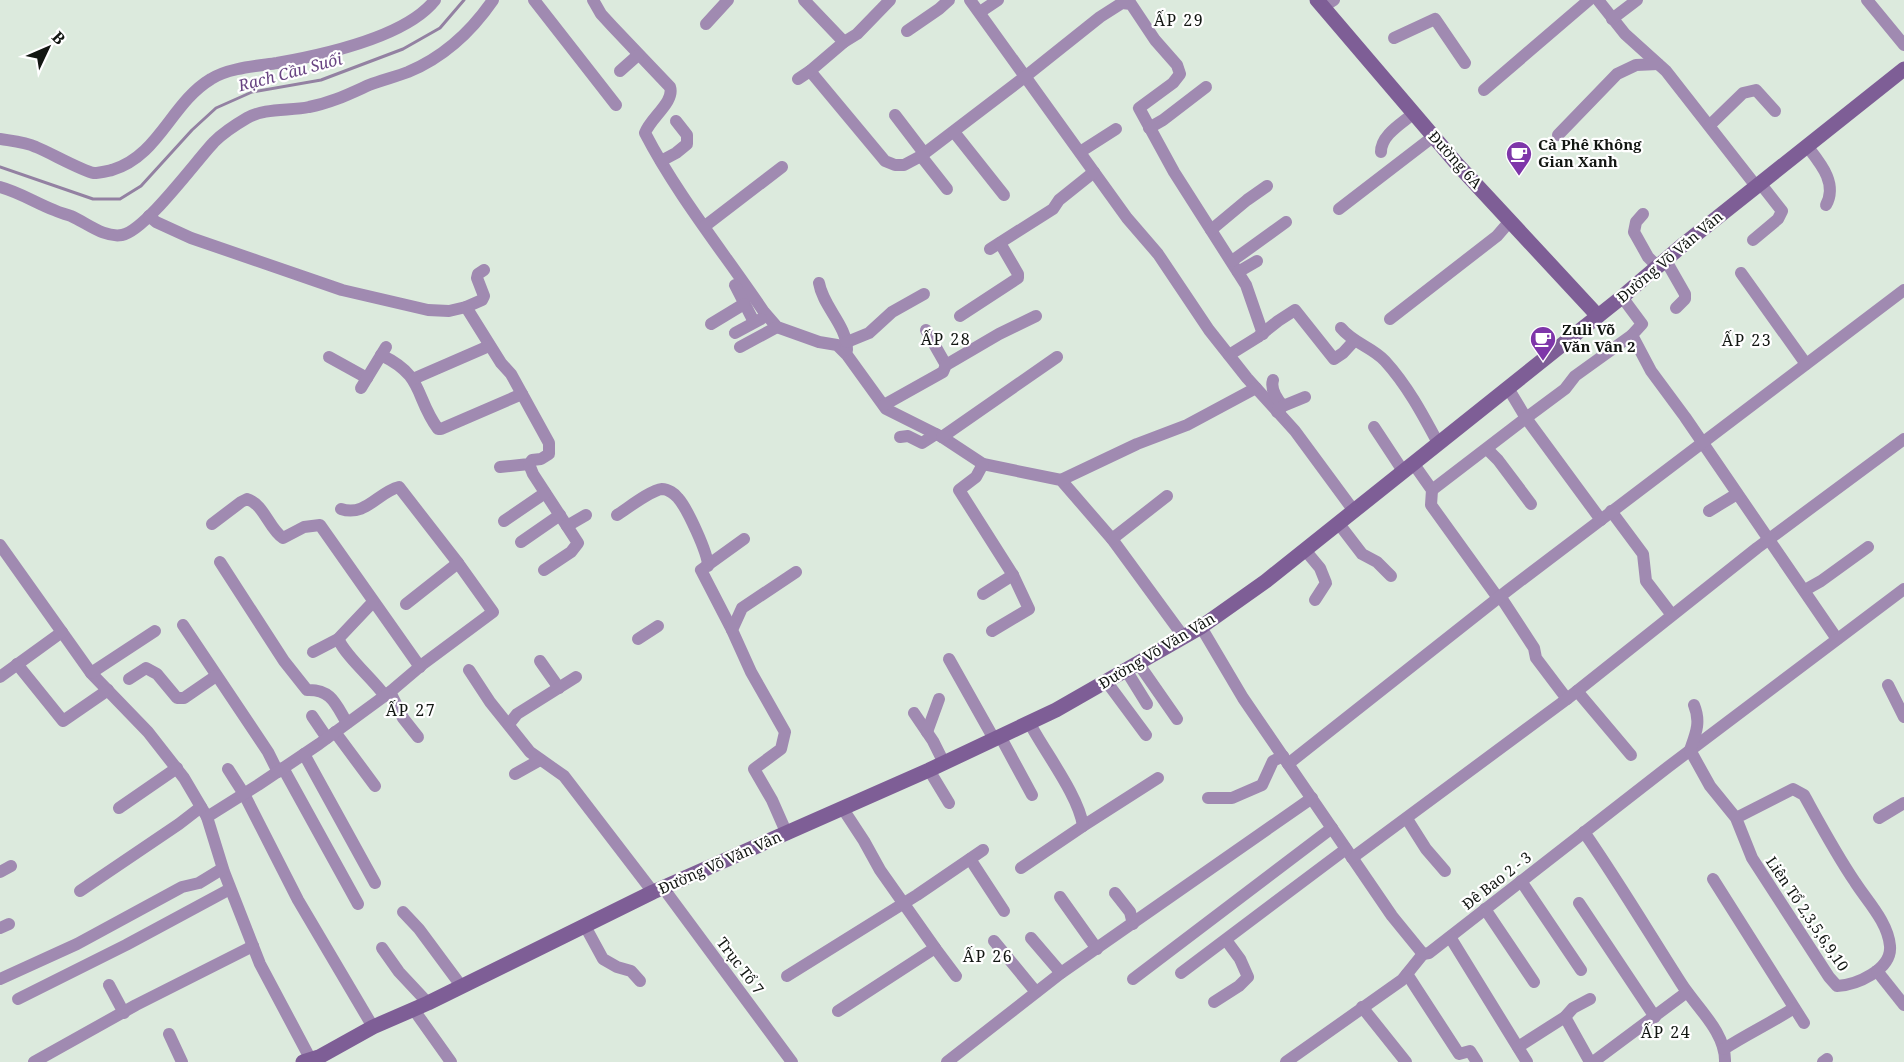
<svg xmlns="http://www.w3.org/2000/svg" width="1904" height="1062" viewBox="0 0 1904 1062" font-family="'Noto Serif',serif">
<style>
.lines{fill:none;stroke-linecap:round;stroke-linejoin:round}
.stream{stroke:#9381a2;stroke-width:3}
.street{stroke:#a08ab1;stroke-width:12}
.secondary{stroke:#7e5e96;stroke-width:15}
.labels{text-anchor:middle;stroke-width:4.5;stroke-linejoin:round;paint-order:stroke}
.poi-label{font-size:15px;font-weight:bold;fill:#121612;stroke:#fff;text-anchor:start}
.street-label{font-size:15px;fill:#121612;stroke:#fff}
.neighbourhood-label{font-size:16px;letter-spacing:1.5px;fill:#121612;stroke:#fff}
.water-label{font-size:16px;font-style:italic;fill:#684482;stroke:#fff}
</style>
<rect width="100%" height="100%" fill="#dceadd"/>
<g class="lines">
<path class="stream" d="M 0,167 L 93,199 L 120,199 L 141,186 L 192,130 L 216,108 L 252,92 L 321,80 L 403,49 L 440,28 L 464,0"/>
<g class="street">
<path d="M 534,0 L 616,105"/>
<path d="M 593,0 L 601,14 L 612,26 L 670,87 C 675,102 650,118 645,133 C 677,195 725,254 764,312 L 777,327 L 819,342 L 837,345 L 847,355 L 886,409 L 942,437 L 983,464 L 1061,480 L 1112,539 L 1183,636"/>
<path d="M 804,0 L 844,42"/>
<path d="M 970,0 L 1127,218 L 1158,254 L 1209,330 L 1247,378 L 1295,431 L 1354,511"/>
<path d="M 1598,0 L 1625,34 L 1666,71 L 1756,186"/>
<path d="M 1867,0 L 1904,45"/>
<path d="M 1323,7 L 1334,0"/>
<path d="M 980,12 L 998,0"/>
<path d="M 1612,19 L 1637,0"/>
<path d="M 706,24 L 728,0"/>
<path d="M 907,31 L 939,9 L 949,0"/>
<path d="M 1394,38 L 1435,19 L 1465,63"/>
<path d="M 620,71 L 638,55"/>
<path d="M 810,71 L 885,161 L 895,165 L 904,165 L 921,156 L 1026,76 L 1100,17 L 1122,3 L 1131,4 L 1155,40 L 1177,65 L 1180,74 L 1173,83 L 1139,108 L 1174,172 L 1246,285 L 1263,334"/>
<path d="M 798,79 L 810,71 L 844,42 L 857,34 L 890,0"/>
<path d="M 1484,90 L 1589,0"/>
<path d="M 895,115 L 924,153"/>
<path d="M 1710,125 L 1743,93 L 1756,90 L 1775,111"/>
<path d="M 1149,128 L 1163,120 L 1206,87"/>
<path d="M 954,132 L 1004,195"/>
<path d="M 1558,135 L 1617,74 L 1636,65 L 1658,64"/>
<path d="M 0,139 C 12,141 25,142 36,147 C 49,152 82,171 94,173 C 98,173 107,171 112,170 C 159,156 171,103 211,79 C 228,68 257,66 277,63 C 322,55 406,37 435,0"/>
<path d="M 1807,146 C 1820,163 1838,183 1826,205"/>
<path d="M 1080,152 L 1116,129"/>
<path d="M 1381,152 C 1381,135 1401,124 1414,113"/>
<path d="M 921,156 L 947,189"/>
<path d="M 661,161 L 676,153 L 687,144 L 687,135 L 676,121"/>
<path d="M 0,187 C 19,192 36,203 54,210 C 60,213 66,214 71,216 C 87,223 104,238 122,235 C 145,231 196,161 214,142 C 224,132 235,125 247,118 C 264,108 290,111 309,107 C 331,103 349,94 369,85 C 381,80 395,77 408,72 C 444,57 471,32 493,0"/>
<path d="M 1339,209 L 1434,136"/>
<path d="M 1643,214 L 1636,222 L 1634,232 L 1648,257 L 1657,266"/>
<path d="M 149,216 L 156,222 L 191,238 L 342,290 L 428,310 L 449,311 L 466,307 L 482,300 L 484,296 L 477,278 L 478,274 L 484,270"/>
<path d="M 705,226 L 782,167"/>
<path d="M 1211,230 L 1247,200 L 1267,186"/>
<path d="M 1753,240 L 1778,219 L 1782,211 L 1760,183"/>
<path d="M 990,249 L 1053,209 L 1059,200 L 1094,172"/>
<path d="M 1665,259 L 1685,294 L 1685,299 L 1676,308"/>
<path d="M 1232,261 L 1286,222"/>
<path d="M 1238,272 L 1257,261"/>
<path d="M 1741,273 L 1806,364"/>
<path d="M 819,283 C 823,307 847,325 847,350"/>
<path d="M 735,285 L 754,322"/>
<path d="M 1622,297 L 1642,324 L 1632,335 L 1651,371 L 1685,417 L 1837,639"/>
<path d="M 466,307 L 501,363 L 511,374 L 549,443 L 549,454 L 541,459 L 532,460 L 529,464 L 500,467"/>
<path d="M 960,316 L 1018,278 L 1018,274 L 1000,243"/>
<path d="M 1390,319 L 1497,236 L 1510,221"/>
<path d="M 711,324 L 744,304"/>
<path d="M 1341,328 C 1353,343 1372,347 1385,361 C 1407,385 1423,415 1438,443"/>
<path d="M 926,330 L 946,365"/>
<path d="M 735,333 L 761,319"/>
<path d="M 847,342 L 869,333 L 892,312 L 924,294"/>
<path d="M 740,347 L 777,327"/>
<path d="M 381,355 C 425,376 414,396 438,429 L 441,429 L 522,394"/>
<path d="M 1229,355 L 1258,337 L 1278,321 L 1295,310 L 1334,359 L 1343,353 L 1354,341"/>
<path d="M 329,357 L 367,378"/>
<path d="M 413,379 L 489,346"/>
<path d="M 1273,380 C 1270,390 1277,399 1283,406"/>
<path d="M 361,388 L 386,347"/>
<path d="M 1508,388 L 1526,418 L 1565,389 L 1575,376 L 1632,335"/>
<path d="M 884,405 L 943,372 L 946,365 L 999,334 L 1036,316"/>
<path d="M 1277,412 L 1283,406 L 1305,397"/>
<path d="M 1374,427 L 1403,471"/>
<path d="M 900,437 L 908,436 L 922,443 L 936,434"/>
<path d="M 942,437 L 1057,357"/>
<path d="M 1487,449 L 1498,460 L 1531,504"/>
<path d="M 1413,463 L 1432,490 L 1431,505 L 1498,598"/>
<path d="M 529,464 L 533,474 L 578,543 L 571,552 L 544,570"/>
<path d="M 983,464 L 976,477 L 959,490 L 1013,575 L 1029,609 L 992,631"/>
<path d="M 1061,480 L 1137,444 L 1187,425 L 1256,388"/>
<path d="M 1432,490 L 1526,418 L 1601,520"/>
<path d="M 341,509 C 366,517 378,492 399,487 L 458,563"/>
<path d="M 1611,511 L 1643,554 L 1646,581 L 1672,615"/>
<path d="M 1709,511 L 1737,494"/>
<path d="M 617,515 C 628,508 651,490 662,489 C 668,489 675,494 678,498 C 687,508 708,553 708,566"/>
<path d="M 504,521 L 545,493"/>
<path d="M 212,524 L 241,502 L 247,499 C 264,504 269,529 283,538 L 304,527 L 320,525 L 420,667"/>
<path d="M 1339,524 L 1362,554 L 1377,562 L 1391,576"/>
<path d="M 567,526 L 586,515"/>
<path d="M 1112,539 L 1167,496"/>
<path d="M 521,542 L 560,515"/>
<path d="M 0,545 L 91,673 L 148,732 L 184,778 L 207,817 L 224,872 L 260,964 L 311,1060"/>
<path d="M 1305,550 L 1320,568 L 1326,583 L 1315,600"/>
<path d="M 220,562 L 284,661 L 307,690 C 332,689 336,705 347,723"/>
<path d="M 1805,590 L 1821,581 L 1868,547"/>
<path d="M 983,594 L 1013,575"/>
<path d="M 1500,596 L 1534,648 L 1536,658 L 1567,699"/>
<path d="M 183,625 L 268,752 L 278,772"/>
<path d="M 1201,627 L 1243,698 L 1392,916 L 1423,954 L 1429,953 L 1668,767 L 1904,589"/>
<path d="M 732,630 L 701,570 L 744,539"/>
<path d="M 338,639 C 348,659 371,677 385,696"/>
<path d="M 638,639 L 658,626"/>
<path d="M 313,652 L 338,639 L 373,602"/>
<path d="M 949,659 L 994,739"/>
<path d="M 540,661 L 559,688"/>
<path d="M 1138,663 L 1177,719"/>
<path d="M 17,664 L 63,721 L 108,690"/>
<path d="M 469,670 L 490,702 L 530,752 L 564,776 L 653,892"/>
<path d="M 1126,670 L 1147,704"/>
<path d="M 91,673 L 155,631"/>
<path d="M 0,677 L 62,632"/>
<path d="M 129,679 L 146,668 L 157,674 L 177,698 L 184,698 L 216,676"/>
<path d="M 1106,681 L 1146,735"/>
<path d="M 1888,685 L 1904,717"/>
<path d="M 1577,691 L 1631,755"/>
<path d="M 390,692 L 403,718 L 418,737"/>
<path d="M 1694,705 C 1701,722 1696,733 1690,750 L 1710,786 L 1736,818 L 1752,858 L 1829,977 L 1837,986 C 1856,985 1892,970 1890,946 C 1888,922 1867,901 1855,882 C 1836,854 1820,824 1804,795 L 1793,789 L 1736,818"/>
<path d="M 914,713 L 933,741 L 944,763"/>
<path d="M 312,716 L 327,738"/>
<path d="M 509,724 L 517,714 L 576,677"/>
<path d="M 335,732 L 375,786"/>
<path d="M 927,732 L 939,699"/>
<path d="M 1000,736 L 1032,795"/>
<path d="M 304,754 L 375,883"/>
<path d="M 1288,764 L 1507,591 L 1904,290"/>
<path d="M 283,768 L 358,904"/>
<path d="M 228,769 L 244,794 L 298,900 L 373,1027"/>
<path d="M 929,770 L 949,803"/>
<path d="M 515,774 L 540,760"/>
<path d="M 1208,798 L 1232,798 L 1262,785 L 1273,761 L 1283,756"/>
<path d="M 119,808 L 177,768"/>
<path d="M 207,817 L 258,785 L 319,744 L 390,692 L 423,664 L 493,612 L 458,563 L 406,604"/>
<path d="M 1879,818 L 1904,803"/>
<path d="M 1407,819 L 1426,849 L 1445,871"/>
<path d="M 1083,826 L 1158,778"/>
<path d="M 1584,832 C 1618,881 1649,933 1681,983 C 1696,1007 1726,1032 1725,1062"/>
<path d="M 787,834 L 772,800 L 754,769 L 781,749 L 785,732 L 751,672 L 732,630 L 742,608 L 796,572"/>
<path d="M 1352,858 L 1567,699 L 1757,548 L 1904,439"/>
<path d="M 970,859 L 1004,911"/>
<path d="M 1021,868 L 1083,826 C 1079,796 1044,751 1029,722"/>
<path d="M 0,872 L 11,866"/>
<path d="M 1713,879 L 1804,1023"/>
<path d="M 1521,881 L 1581,970"/>
<path d="M 664,889 L 792,1062"/>
<path d="M 80,891 L 179,824 L 201,807"/>
<path d="M 1115,893 L 1130,912 L 1133,924"/>
<path d="M 1060,897 L 1097,949"/>
<path d="M 1579,903 L 1655,1017"/>
<path d="M 1485,909 L 1534,982"/>
<path d="M 403,912 L 419,929 L 462,987"/>
<path d="M 585,926 L 603,959 L 617,967 L 631,971 L 640,981"/>
<path d="M 0,928 L 9,924"/>
<path d="M 1450,937 L 1527,1062"/>
<path d="M 1031,938 L 1061,973"/>
<path d="M 994,941 L 1036,992"/>
<path d="M 382,948 L 399,972 L 428,1003"/>
<path d="M 935,948 L 956,976"/>
<path d="M 1877,971 L 1904,1005"/>
<path d="M 1181,973 L 1346,849"/>
<path d="M 1407,974 L 1459,1054 L 1470,1051 L 1477,1062"/>
<path d="M 787,976 L 917,895 L 983,850"/>
<path d="M 0,979 L 77,944 L 182,887 L 199,883 L 222,869"/>
<path d="M 1133,979 L 1332,828"/>
<path d="M 109,985 L 124,1013"/>
<path d="M 18,999 L 126,945 L 230,889"/>
<path d="M 1214,1002 L 1239,986 L 1248,977 L 1240,959 L 1226,940"/>
<path d="M 1362,1007 L 1406,1062"/>
<path d="M 414,1010 L 451,1062"/>
<path d="M 838,1011 L 935,948 L 880,870 L 864,841 L 843,809"/>
<path d="M 1565,1017 L 1590,1062"/>
<path d="M 169,1034 L 182,1062"/>
<path d="M 1518,1047 L 1565,1017 L 1573,1008 L 1590,999"/>
<path d="M 1724,1049 C 1747,1034 1771,1023 1794,1008"/>
<path d="M 34,1062 L 136,1005 L 253,946"/>
<path d="M 947,1062 L 1061,973 L 1312,798"/>
<path d="M 1286,1062 L 1402,980 L 1423,954"/>
<path d="M 1593,1062 L 1687,992"/>
<path d="M 1823,1062 L 1827,1059"/>
</g>
<g class="secondary">
<path d="M 1317,0 L 1457,164 L 1598,316"/>
<path d="M 303,1062 L 319,1057 L 373,1027 L 428,1003 L 653,892 L 929,770 L 1056,710 L 1201,627 L 1266,581 L 1622,297 L 1684,244 L 1904,69"/>
</g>
</g>
<defs>
<g id="cafe-pin" transform="scale(1.35)"><path d="M0 17L-7.5 6A9.5 9.5 0 1 1 7.5 6Z" fill="#7e36a9" stroke="#fff"/><path d="M-5.5-4.5H6V0H3Q3 3.5 0 3.5H-2.5Q-5.5 3.5-5.5 0ZM3-3.2v2h1.7v-2ZM-6 4.5H4V6H-6Z" fill="#fff"/></g>
</defs>
<g fill-rule="evenodd">
<use href="#cafe-pin" x="1519" y="154"/>
<use href="#cafe-pin" x="1543" y="339"/>
</g>
<g class="labels">
<g class="poi-label">
<text x="1538" y="150">Cà Phê Không<tspan x="1538" dy="17">Gian Xanh</tspan></text>
<text x="1562" y="335">Zuli Võ<tspan x="1562" dy="17">Văn Vân 2</tspan></text>
</g>
<g class="street-label">
<text transform="translate(1455 160) rotate(48)" y="5">Đường 6A</text>
<text transform="translate(1670 257) rotate(-40)" y="5">Đường Võ Văn Vân</text>
<text transform="translate(1157 651) rotate(-31)" y="5">Đường Võ Văn Vân</text>
<text transform="translate(720 863) rotate(-24)" y="5">Đường Võ Văn Vân</text>
<text transform="translate(1497 881) rotate(-38)" y="5">Đê Bao 2 - 3</text>
<text transform="translate(1807 914) rotate(56)" y="5">Liên Tổ 2,3,5,6,9,10</text>
<text transform="translate(740 966) rotate(53)" y="5">Trục Tổ 7</text>
</g>
<g class="neighbourhood-label">
<text x="1179" y="26">ẤP 29</text>
<text x="946" y="345">ẤP 28</text>
<text x="1747" y="346">ẤP 23</text>
<text x="411" y="716">ẤP 27</text>
<text x="988" y="962">ẤP 26</text>
<text x="1666" y="1038">ẤP 24</text>
</g>
<g class="water-label">
<text transform="translate(290 72) rotate(-15)" y="6">Rạch Cầu Suối</text>
</g>
</g>
<g transform="translate(48 48) rotate(46)" stroke="#ffffff" stroke-width="4.5" paint-order="stroke">
<path d="M0-4.5L10 22L0 15L-10 22Z" fill="#121612"/>
<text y="-9" font-size="16" font-weight="bold" text-anchor="middle" fill="#121612">B</text>
</g>
</svg>
